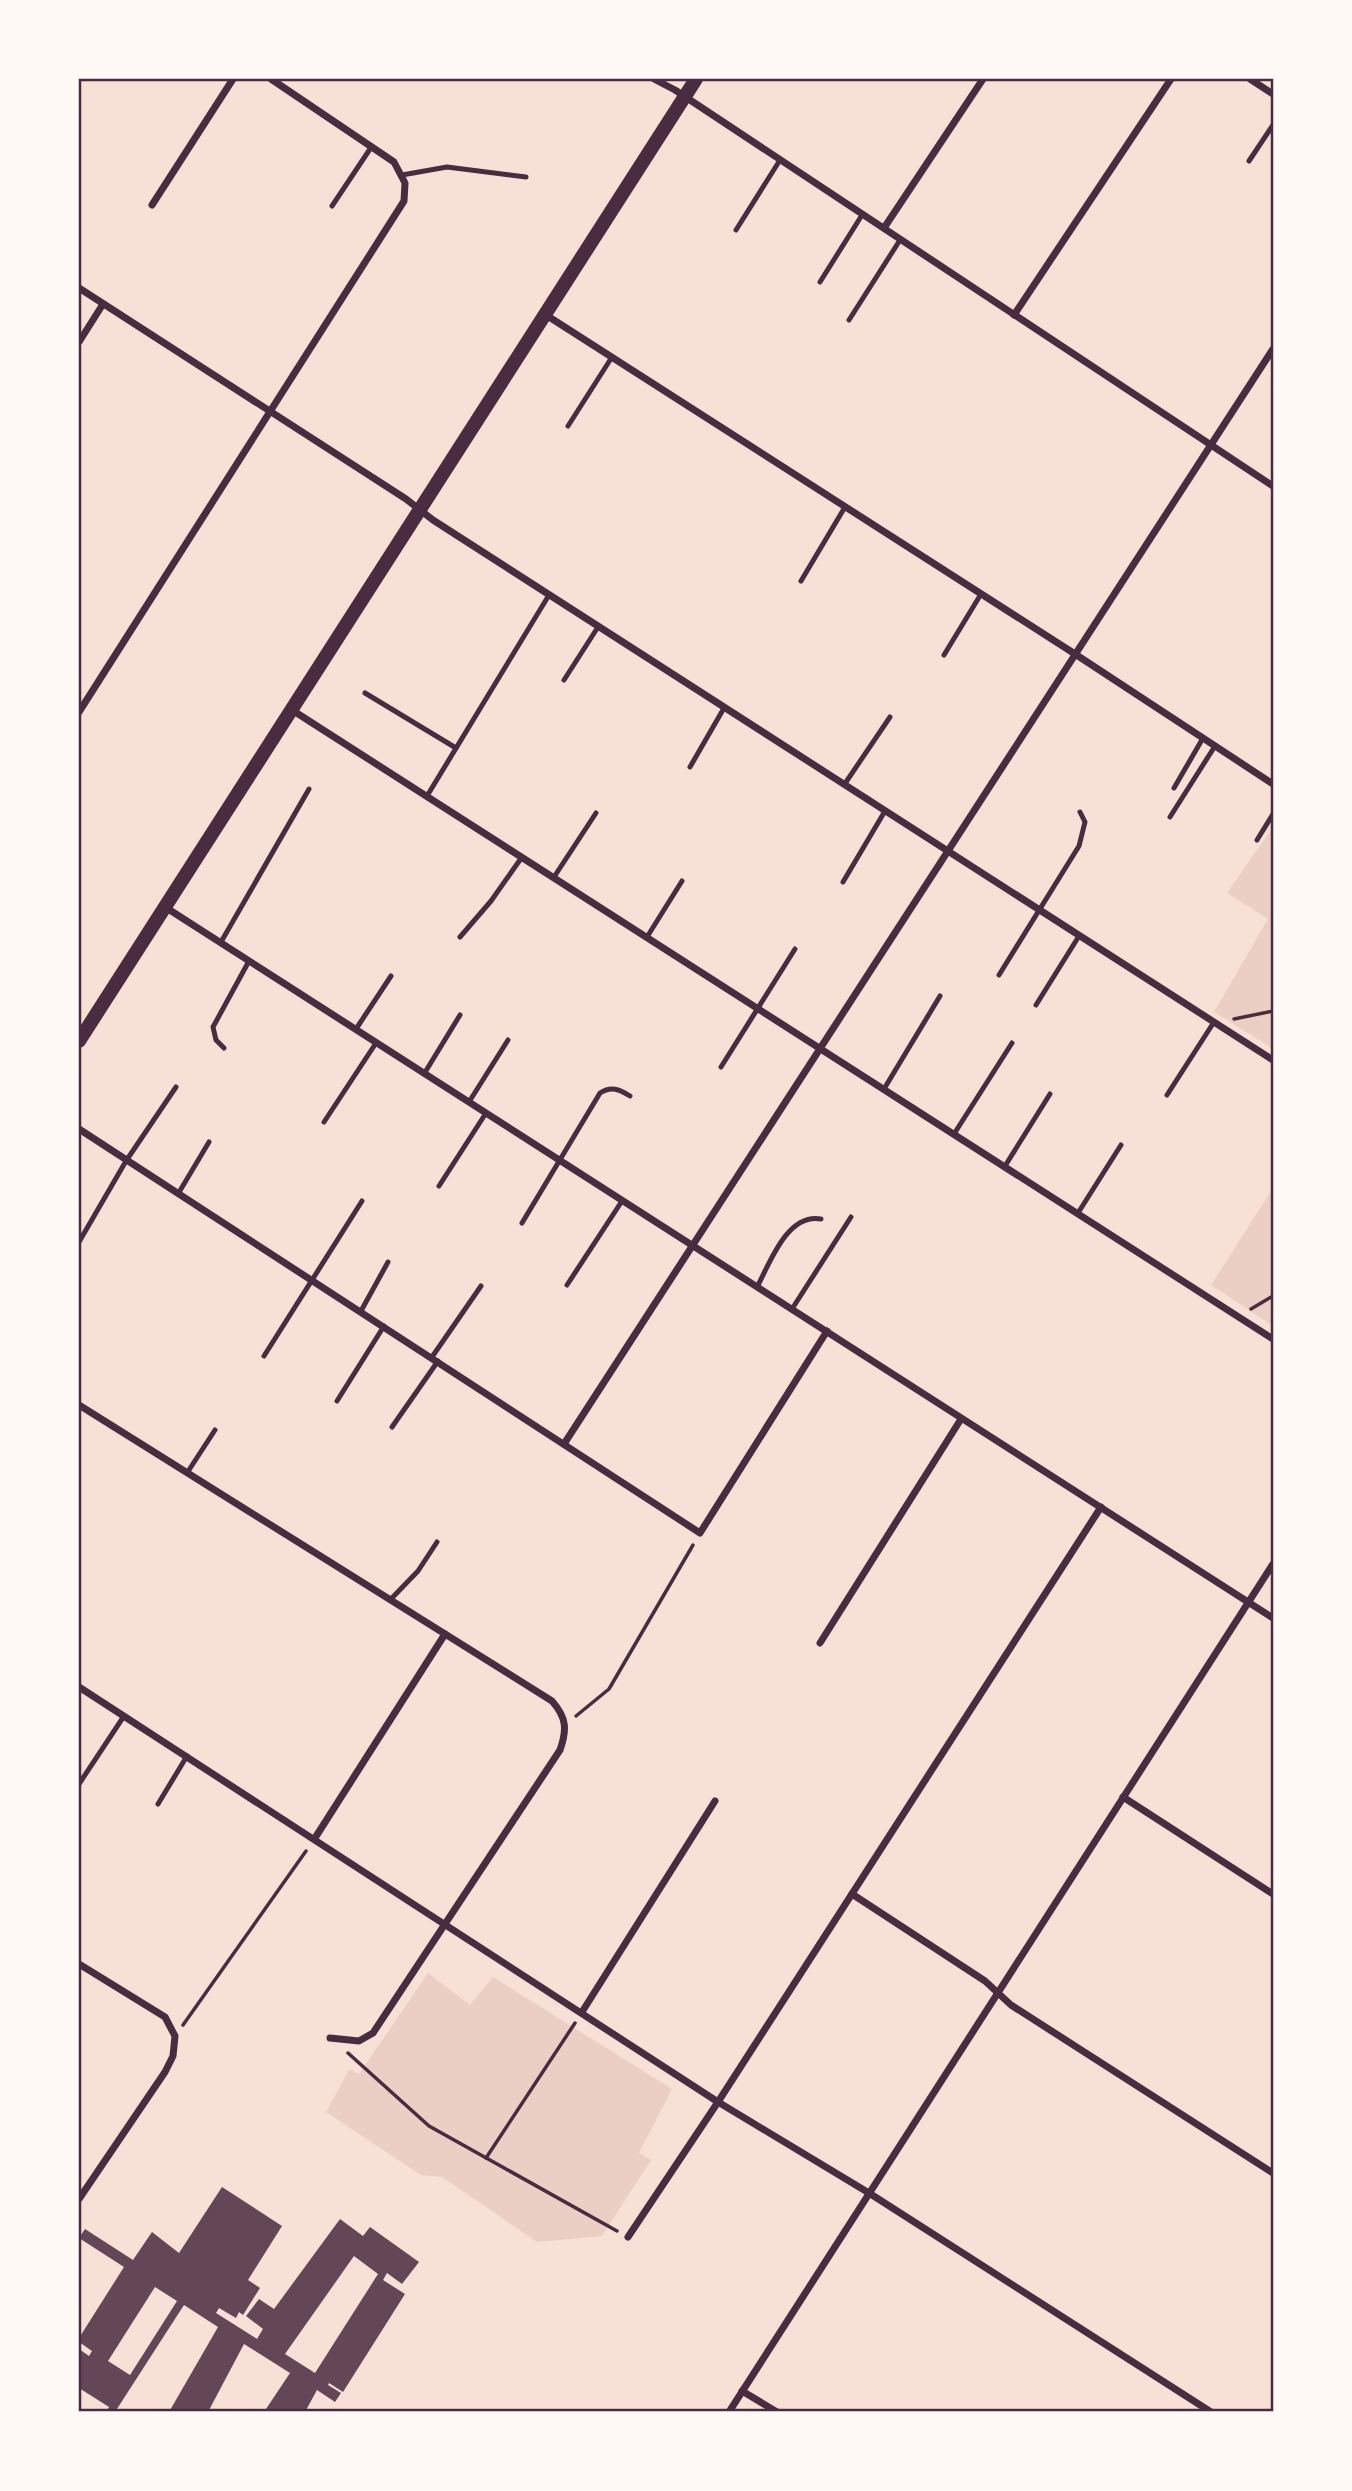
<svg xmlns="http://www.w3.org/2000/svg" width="1352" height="2491" viewBox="0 0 1352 2491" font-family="'Playfair Display',serif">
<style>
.green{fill:#ebcfc5}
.building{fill:#644757;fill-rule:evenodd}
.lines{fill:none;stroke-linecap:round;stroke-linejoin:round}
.path{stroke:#4a2c40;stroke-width:3.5}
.service{stroke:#4a2c40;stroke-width:5}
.minor{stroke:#4a2c40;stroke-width:7}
.secondary{stroke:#4a2c40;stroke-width:14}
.neatline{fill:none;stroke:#4a2c40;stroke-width:2.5}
</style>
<rect width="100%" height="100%" fill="#f7e1d7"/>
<g class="green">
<path d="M 1273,827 L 1273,1049 L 1214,1012 L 1268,919 L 1227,893 Z"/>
<path d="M 1273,1188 L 1273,1326 L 1211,1285 Z"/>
<path d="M 428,1973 L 470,2005 L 493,1977 L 672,2089 L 639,2153 L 651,2160 L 602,2236 L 537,2242 L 442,2177 L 421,2175 L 326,2112 L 350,2069 L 359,2074 Z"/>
</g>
<path class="building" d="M 222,2187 L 282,2226 L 248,2280 L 260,2288 L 243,2315 L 239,2312 L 236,2318 L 219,2308 L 216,2313 L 257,2339 L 263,2329 L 246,2316 L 259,2299 L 274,2309 L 340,2219 L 363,2236 L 370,2227 L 419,2262 L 402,2284 L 387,2273 L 383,2280 L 405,2294 L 343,2392 L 329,2383 L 328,2385 L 341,2393 L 335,2402 L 317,2390 L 305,2412 L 264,2412 L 290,2373 L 244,2344 L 208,2412 L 169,2412 L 218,2327 L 184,2305 L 115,2412 L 113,2412 L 108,2409 L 109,2407 L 79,2388 L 79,2349 L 89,2356 L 92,2351 L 79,2342 L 79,2338 L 124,2267 L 79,2238 L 85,2229 L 133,2260 L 152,2232 L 179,2253 ZM 354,2256 L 378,2274 L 315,2373 L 285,2354 ZM 155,2287 L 177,2301 L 130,2375 L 108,2361 Z"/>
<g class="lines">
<g class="path">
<path d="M 1234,1019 L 1273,1011"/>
<path d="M 1251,1309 L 1273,1296"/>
<path d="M 576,1716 L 609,1689 L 693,1545"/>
<path d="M 183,2025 L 306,1851"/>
<path d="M 348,2053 L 429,2126 L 617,2231"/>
<path d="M 486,2158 L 575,2023"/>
</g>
<g class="service">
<path d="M 1249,161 L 1273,125"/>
<path d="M 402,175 L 447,167 L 526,177"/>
<path d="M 332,206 L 372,146"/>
<path d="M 736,230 L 780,160"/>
<path d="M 820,282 L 862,215"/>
<path d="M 849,320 L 900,240"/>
<path d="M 568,426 L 612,357"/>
<path d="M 801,581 L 845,507"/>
<path d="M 944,655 L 981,594"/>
<path d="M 564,680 L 598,627"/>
<path d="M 365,693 L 456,748"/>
<path d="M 690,767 L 724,708"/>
<path d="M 844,785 L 890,717"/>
<path d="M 1174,788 L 1203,738"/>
<path d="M 427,796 L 549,595"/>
<path d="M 1170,817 L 1215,746"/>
<path d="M 1257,840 L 1273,814"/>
<path d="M 554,877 L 596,813"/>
<path d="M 843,882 L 885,811"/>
<path d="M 460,937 L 491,901 L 522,857"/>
<path d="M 647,937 L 682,881"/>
<path d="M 221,942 L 309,789"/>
<path d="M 999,975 L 1079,846 L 1085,822 L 1080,812"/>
<path d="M 1036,1005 L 1079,936"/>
<path d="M 356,1029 L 391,976"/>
<path d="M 224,1048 L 216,1040 L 213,1027 L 249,961"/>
<path d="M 721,1067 L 795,949"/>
<path d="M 424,1074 L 460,1015"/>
<path d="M 884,1089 L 940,996"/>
<path d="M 1167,1095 L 1214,1022"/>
<path d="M 469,1102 L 508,1040"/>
<path d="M 324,1122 L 376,1043"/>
<path d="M 954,1134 L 1012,1043"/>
<path d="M 1005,1166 L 1050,1094"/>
<path d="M 439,1186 L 486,1113"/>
<path d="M 178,1194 L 209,1142"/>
<path d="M 1078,1213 L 1121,1145"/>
<path d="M 522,1223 L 600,1093 C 611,1086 619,1089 630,1096"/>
<path d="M 79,1242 L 126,1161 L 176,1087"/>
<path d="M 567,1285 L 622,1201"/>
<path d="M 757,1287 C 770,1263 787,1213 821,1219"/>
<path d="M 792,1309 L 851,1217"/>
<path d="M 361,1311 L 388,1262"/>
<path d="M 264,1356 L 362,1201"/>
<path d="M 432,1357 L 481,1286"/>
<path d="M 337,1401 L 384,1326"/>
<path d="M 392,1427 L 438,1361"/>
<path d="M 187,1473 L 215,1430"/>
<path d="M 390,1600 L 418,1571 L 437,1542"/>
<path d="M 79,1784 L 124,1716"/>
<path d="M 158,1804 L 187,1756"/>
</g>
<g class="minor">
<path d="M 654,79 L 675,90 L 1273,486"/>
<path d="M 1250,79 L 1273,94"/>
<path d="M 152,205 L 233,79"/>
<path d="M 884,228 L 983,79"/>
<path d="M 79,288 L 406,499 L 433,520 L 1273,1060"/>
<path d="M 546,315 L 1075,654 L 1273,784"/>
<path d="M 1014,315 L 1171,79"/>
<path d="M 79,342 L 103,304"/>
<path d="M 292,710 L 1273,1339"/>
<path d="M 79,712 L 404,201 L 405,183 L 394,162 L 271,79"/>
<path d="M 165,907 L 1273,1618"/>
<path d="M 79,1129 L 700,1533 L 827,1331"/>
<path d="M 79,1405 L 552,1701 C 567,1718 567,1730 560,1750 L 373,2033 L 359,2041 L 330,2038"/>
<path d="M 564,1444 L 1273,349"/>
<path d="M 820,1643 L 961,1419"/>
<path d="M 79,1687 L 718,2102 L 869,2193 L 1211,2412"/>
<path d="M 1123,1797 L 1273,1894"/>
<path d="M 315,1838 L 445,1634"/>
<path d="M 852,1894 L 985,1981 L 1011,2005 L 1273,2173"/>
<path d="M 79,1964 L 165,2017 L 175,2036 L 173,2056 L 165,2072 L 79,2199"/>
<path d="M 582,2012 L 715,1801"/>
<path d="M 628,2237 L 718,2102 L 1101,1507"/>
<path d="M 742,2391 L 777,2412"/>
<path d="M 729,2412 L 1273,1564"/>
</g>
<path class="secondary" d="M 79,1041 L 696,79"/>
</g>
<rect width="1352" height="2491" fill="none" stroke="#fffaf5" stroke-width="161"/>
<rect x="80" y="80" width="1192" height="2330" class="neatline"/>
</svg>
